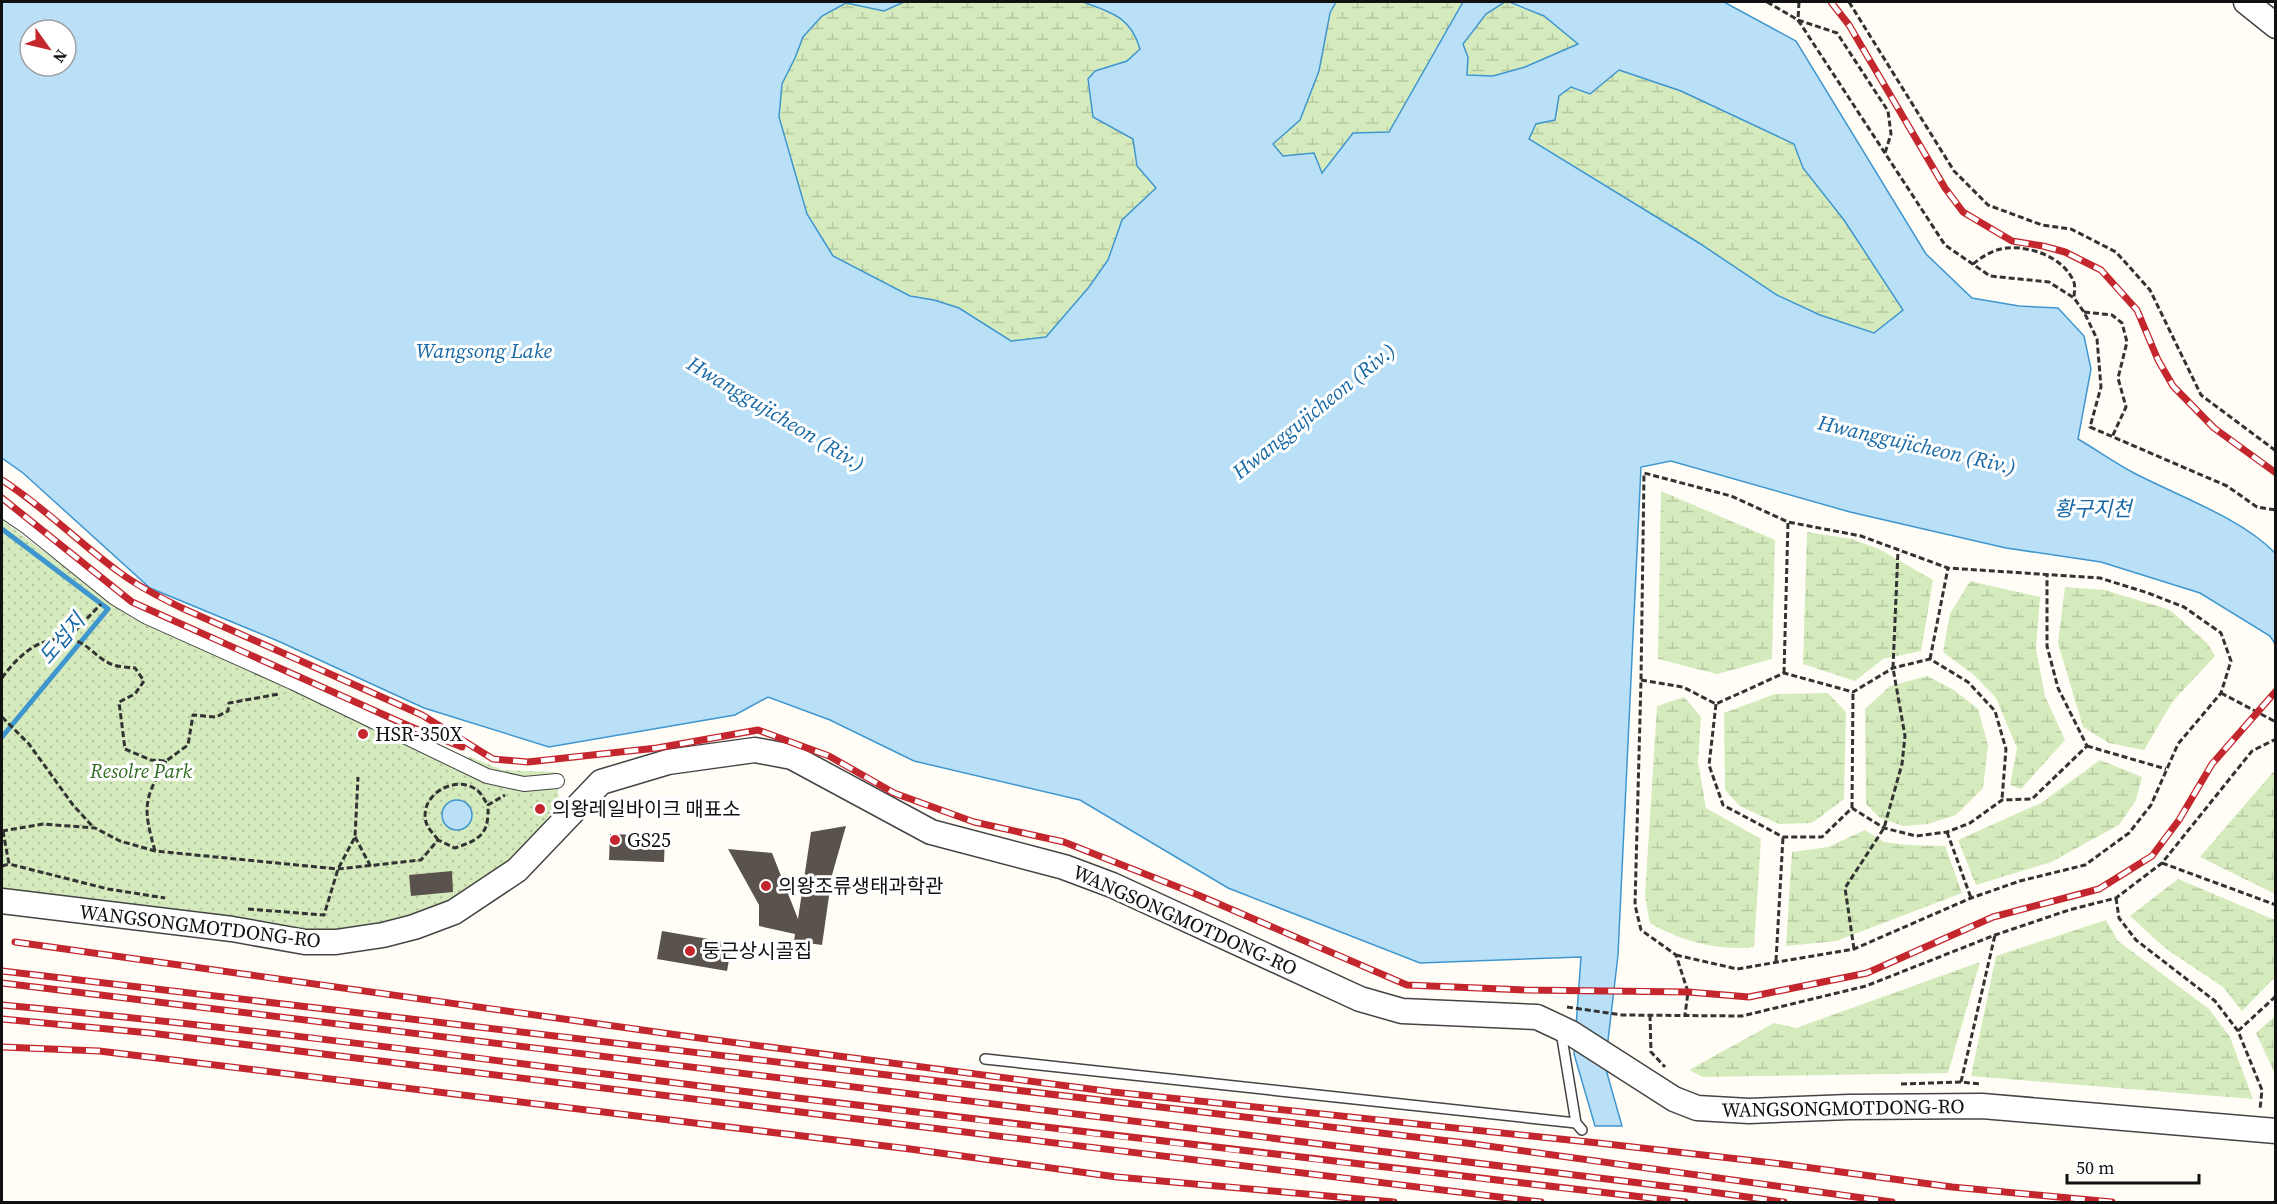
<svg xmlns="http://www.w3.org/2000/svg" width="2277" height="1204" viewBox="0 0 2277 1204" font-family="'Source Serif 4','Noto Sans KR',serif">
<style>
.wetland{fill:url(#wetland-marsh)}
.park{fill:url(#park-dots)}
.water{fill:#b9e0f7;stroke:#3f96cf;stroke-width:1.5;fill-rule:evenodd}
.lines{fill:none;stroke-linecap:round;stroke-linejoin:round}
.stream{stroke:#3f96cf;stroke-width:5}
.building{fill:#5a524d}
.service-casing{stroke:#444;stroke-width:12}
.pedestrian-casing{stroke:#444;stroke-width:16}
.tertiary-casing{stroke:#444;stroke-width:27}
.path{stroke:#333;stroke-width:3;stroke-dasharray:6 3;stroke-linecap:butt}
.service{stroke:#fff;stroke-width:9}
.pedestrian{stroke:#fff;stroke-width:14}
.tertiary{stroke:#fff;stroke-width:24}
.rail-casing{stroke:#c4262e;stroke-width:7}
.rail{stroke:#fff;stroke-width:4.5;stroke-dasharray:14;stroke-linecap:butt}
.path-bridge{stroke:#333;stroke-width:3;stroke-dasharray:6 3;stroke-linecap:butt}
.poi-dot{fill:#c4262e;stroke:#fff;stroke-width:2}
.labels{text-anchor:middle;stroke-width:6;stroke-linejoin:round;paint-order:stroke}
.poi-label{font-size:20px;fill:#111;stroke:#fff;text-anchor:start}
.park-label{font-size:20px;font-style:italic;fill:#2f6b1f;stroke:#fff}
.street-label{font-size:20px;fill:#111;stroke:#fff}
.water-label{font-size:21px;font-style:italic;fill:#1768a6;stroke:#fff}
</style>
<defs>
<pattern id="wetland-marsh" width="20" height="14" patternUnits="userSpaceOnUse" patternTransform="scale(1.5)"><rect width="20" height="14" fill="#d5ebbd"/><path d="M1 5h8M5 5V1M11 12h8M15 12V8" fill="none" stroke="#b6c8a1"/></pattern>
<pattern id="park-dots" width="8" height="8" patternUnits="userSpaceOnUse" patternTransform="scale(1.5)"><rect width="8" height="8" fill="#d5ebbd"/><path d="M2 2h.1M6 6h.1" fill="none" stroke="#b6c8a1" stroke-width="1.8" stroke-linecap="round"/></pattern>
</defs>
<rect width="100%" height="100%" fill="#fffdf5"/>
<g class="wetland">
<path d="M 904,2 L 1083,2 L 1121,18 L 1135,33 L 1140,48 L 1127,61 L 1095,71 L 1093,117 L 1133,139 L 1137,166 L 1156,188 L 1122,220 L 1108,260 L 1089,287 L 1046,337 L 1011,341 L 959,308 L 934,300 L 910,296 L 833,256 L 807,214 L 779,117 L 782,84 L 795,58 L 803,37 L 822,16 L 846,3 L 884,11 Z"/>
<path d="M 1336,2 L 1463,2 L 1389,132 L 1353,133 L 1322,174 L 1283,156 L 1273,144 L 1300,120 L 1331,13 Z"/>
<path d="M 1505,2 L 1544,16 L 1578,44 L 1525,67 L 1493,76 L 1467,75 L 1468,57 L 1463,44 L 1486,14 Z"/>
<path d="M 1619,70 L 1681,91 L 1794,144 L 1803,168 L 1844,220 L 1904,310 L 1874,333 L 1820,315 L 1777,295 L 1699,243 L 1529,138 L 1536,124 L 1555,120 L 1559,96 L 1571,87 L 1590,94 Z"/>
<path d="M 1661,491 L 1775,540 L 1772,659 L 1717,674 L 1658,659 Z"/>
<path d="M 1807,532 L 1852,539 L 1879,549 L 1933,580 L 1921,651 L 1883,659 L 1855,681 L 1803,664 Z"/>
<path d="M 1970,581 L 2040,597 L 2036,649 L 2045,696 L 2065,740 L 2021,789 L 2010,785 L 2017,748 L 1996,698 L 1974,675 L 1943,652 L 1950,614 Z"/>
<path d="M 2065,587 L 2105,590 L 2170,610 L 2208,644 L 2215,656 L 2173,701 L 2144,750 L 2109,743 L 2083,727 L 2058,643 Z"/>
<path d="M 1927,676 L 1954,690 L 1978,709 L 1988,745 L 1983,788 L 1956,815 L 1928,824 L 1903,826 L 1880,818 L 1866,804 L 1865,709 L 1890,686 Z"/>
<path d="M 1828,693 L 1846,712 L 1844,799 L 1812,823 L 1779,824 L 1740,806 L 1725,790 L 1724,713 L 1775,694 Z"/>
<path d="M 1684,697 L 1701,717 L 1698,762 L 1706,808 L 1761,839 L 1754,947 C 1719,951 1680,941 1650,923 L 1645,896 L 1657,706 Z"/>
<path d="M 2100,760 L 2142,777 L 2136,800 L 2119,825 L 2051,862 L 1976,885 L 1958,840 L 2041,803 Z"/>
<path d="M 2273,772 L 2276,773 L 2275,894 L 2200,857 Z"/>
<path d="M 1865,830 L 1884,842 L 1907,845 L 1945,846 L 1962,893 L 1836,941 L 1786,946 L 1792,852 L 1828,847 Z"/>
<path d="M 2178,879 L 2275,920 L 2275,977 L 2242,1011 L 2223,987 L 2165,948 L 2130,916 Z"/>
<path d="M 2106,920 L 2118,941 L 2209,1009 L 2230,1037 L 2253,1099 L 1971,1076 L 1996,956 Z"/>
<path d="M 1980,962 L 1948,1073 L 1703,1077 L 1689,1070 L 1774,1023 L 1796,1028 Z"/>
<path d="M 2275,1016 L 2275,1074 L 2256,1033 Z"/>
</g>
<path class="park" d="M 2,520 L 132,618 L 276,681 L 423,752 L 470,757 L 503,770 L 555,772 L 559,797 L 538,834 L 505,867 L 453,901 L 373,931 L 305,934 L 2,892 Z"/>
<g class="water">
<path d="M 2,2 L 904,2 L 884,11 L 846,3 L 822,16 L 803,37 L 795,58 L 782,84 L 779,117 L 807,214 L 833,256 L 910,296 L 934,300 L 959,308 L 1011,341 L 1046,337 L 1089,287 L 1108,260 L 1122,220 L 1156,188 L 1137,166 L 1133,139 L 1093,117 L 1088,79 L 1095,71 L 1127,61 L 1140,49 C 1131,17 1111,12 1083,2 L 1336,2 L 1330,13 L 1319,71 L 1300,120 L 1273,144 L 1283,156 L 1314,153 L 1322,173 L 1353,133 L 1389,132 L 1463,2 L 1505,2 L 1486,14 L 1463,44 L 1468,57 L 1467,75 L 1493,76 L 1525,67 L 1578,44 L 1544,16 L 1509,2 L 1724,2 L 1796,41 L 1926,254 L 1972,298 L 2019,306 L 2058,308 L 2084,336 L 2091,369 L 2078,439 C 2097,450 2115,463 2134,473 C 2178,496 2241,518 2275,553 L 2275,644 L 2270,636 L 2200,593 L 2101,562 L 2006,548 L 1850,512 L 1671,461 L 1641,467 L 1618,955 L 1605,1066 L 1622,1126 L 1595,1126 L 1574,1054 L 1581,957 L 1420,963 L 1228,888 L 1080,800 L 914,761 L 830,720 L 768,697 L 735,715 L 549,747 L 424,708 L 278,641 L 150,588 L 23,473 L 2,458 ZM 30,30 L 66,30 L 66,66 L 30,66 ZM 1619,70 L 1681,91 L 1794,144 L 1803,168 L 1844,220 L 1903,310 L 1874,333 L 1820,315 L 1777,295 L 1699,243 L 1529,139 L 1536,124 L 1555,120 L 1559,96 L 1571,87 L 1590,94 Z"/>
<circle cx="457" cy="815" r="15"/>
</g>
<g class="lines">
<path class="stream" d="M 2,529 L 108,609 L 2,737"/>
</g>
<g class="building">
<path d="M 846,826 L 832,875 L 822,945 L 794,941 L 795,934 L 759,926 L 759,905 L 728,849 L 772,853 L 798,919 L 811,832 Z"/>
<path d="M 610,834 L 665,836 L 664,862 L 609,860 Z"/>
<path d="M 452,871 L 453,892 L 411,896 L 409,875 Z"/>
<path d="M 662,931 L 732,943 L 727,971 L 657,959 Z"/>
</g>
<g class="lines">
<g class="service-casing">
<g id="service">
<path d="M 1561,1032 L 1576,1123 L 1582,1130"/>
<path d="M 985,1059 L 1576,1123"/>
</g>
</g>
<g class="pedestrian-casing">
<path id="pedestrian" d="M 2,510 L 27,527 L 115,598 L 145,616 L 292,682 L 487,776 L 524,784 L 557,781"/>
</g>
<g class="tertiary-casing">
<g id="tertiary">
<path d="M 2246,2 L 2276,26"/>
<path d="M 2,901 L 232,929 L 305,942 L 336,942 L 383,935 L 414,927 L 454,912 L 517,870 L 601,782 L 668,762 L 755,750 L 792,757 L 931,832 L 1064,867 L 1112,885 L 1360,999 L 1402,1011 L 1537,1017 L 1571,1033 L 1674,1099 L 1697,1108 L 1749,1111 L 1849,1107 L 1982,1106 L 2276,1131"/>
</g>
</g>
<g class="path">
<path d="M 1767,2 L 1798,20 L 1945,245 L 1990,276 L 2049,282 L 2074,298 L 2084,312 L 2097,339 L 2101,387 L 2090,427 L 2227,486 L 2257,507 L 2276,510"/>
<path d="M 1799,2 L 1798,20 L 1837,33 L 1888,111 L 1891,134 L 1885,153"/>
<path d="M 1849,2 L 1954,171 L 1988,205 L 2042,225 L 2071,229 L 2116,252 L 2150,290 L 2201,395 L 2276,451"/>
<path d="M 1973,264 C 1983,256 1994,249 2007,248 C 2031,246 2062,257 2073,280 C 2076,285 2074,293 2074,298"/>
<path d="M 2084,312 L 2112,315 L 2122,323 L 2127,342 L 2118,378 L 2126,407 L 2112,437"/>
<path d="M 58,639 L 74,632 L 101,604"/>
<path d="M 1930,659 L 1948,568"/>
<path d="M 1784,673 L 1788,522"/>
<path d="M 2,678 C 19,654 44,632 76,641 C 87,644 97,657 107,662 C 114,667 126,667 135,668 L 144,681 L 135,694 L 119,702 L 125,749 L 151,760 L 166,761 L 188,745 L 193,715 L 216,717 L 228,711 L 229,703 L 279,694"/>
<path d="M 1641,680 L 1683,687 L 1716,704 L 1784,673 L 1853,692 L 1893,668 L 1930,659 L 1968,682 L 1995,711 L 2006,749 L 2002,799"/>
<path d="M 2221,693 L 2276,722"/>
<path d="M 1716,704 L 1709,765 L 1723,805 L 1783,837 L 1822,837 L 1852,808 L 1884,828 L 1916,836 L 1947,832 L 1970,823 L 2002,800 L 2032,799 L 2087,746 L 2058,688 L 2047,646 L 2047,574"/>
<path d="M 2,717 L 29,744 L 73,805 L 94,828"/>
<path d="M 2087,746 L 2166,769"/>
<path d="M 1852,808 L 1853,692"/>
<path d="M 2,831 L 43,824 L 95,828 L 120,841 L 155,851 L 338,869 L 421,860 L 438,840 L 455,848 C 482,839 489,833 488,805 L 505,795"/>
<path d="M 3,831 L 9,864 L 108,889 L 165,898"/>
<path d="M 1947,832 L 1971,898"/>
<path d="M 355,837 L 371,867"/>
<path d="M 438,840 C 435,835 429,830 427,825 C 416,797 454,773 477,790 C 481,793 485,801 488,805"/>
<path d="M 155,851 C 143,808 143,800 166,761"/>
<path d="M 2162,863 L 2276,905"/>
<path d="M 2,866 L 9,864"/>
<path d="M 2116,898 L 2119,918 L 2136,940 L 2215,1001 L 2238,1031 L 2262,1090 L 2260,1109"/>
<path d="M 248,909 L 324,915 L 338,869 L 355,837 L 358,777"/>
<path d="M 1676,955 L 1737,969 L 1854,949 L 1971,898 L 2020,881 L 2085,865 L 2129,833 L 2151,805 L 2178,744 L 2221,693 L 2231,661 L 2221,633 L 2184,607 L 2148,593 L 2100,578 L 1948,568 L 1861,536 L 1788,522 L 1731,496 L 1644,473 L 1641,680 L 1635,905 L 1641,930 L 1676,955 L 1688,992 L 1685,1015"/>
<path d="M 1776,961 L 1783,837"/>
<path d="M 1567,1007 L 1622,1015 L 1742,1016 L 1866,986 L 1995,935 L 2069,910 L 2116,898 L 2162,863 L 2252,751 L 2276,739"/>
<path d="M 1650,1015 L 1651,1052 L 1665,1067"/>
<path d="M 2238,1031 L 2276,996"/>
<path d="M 1961,1082 L 1995,935"/>
<path d="M 1901,1084 L 1961,1082 L 1981,1084"/>
</g>
<use href="#service" class="service"/>
<use href="#pedestrian" class="pedestrian"/>
<use href="#tertiary" class="tertiary"/>
<g class="rail-casing">
<g id="rail">
<path d="M 1831,2 L 1849,25 L 1945,188 L 1963,212 L 2012,241 L 2043,246 L 2065,252 L 2101,270 L 2137,310 L 2158,360 L 2173,386 L 2214,428 L 2276,473"/>
<path d="M 2,480 C 44,507 79,543 119,572 C 139,587 161,598 184,609 L 422,715 L 493,759 L 528,762 L 657,748 L 758,730 L 829,756 L 894,793 L 974,822 L 1064,842 L 1198,895 L 1407,985 L 1525,990 L 1688,992 L 1749,997 L 1867,973 L 1993,917 L 2099,889 L 2152,856 L 2179,820 L 2212,764 L 2276,691"/>
<path d="M 2,498 L 132,602 L 409,726 L 462,747"/>
<path d="M 15,942 L 692,1037 L 1113,1092 L 1598,1143 L 1782,1164 L 1952,1187 L 2112,1202"/>
<path d="M 2,971 L 1466,1143 L 1892,1202"/>
<path d="M 2,983 L 1697,1190 L 1784,1202"/>
<path d="M 2,1005 C 262,1029 521,1064 780,1096 C 1082,1133 1384,1167 1685,1202"/>
<path d="M 2,1019 L 150,1033 L 1541,1202"/>
<path d="M 2,1047 L 99,1051 L 910,1149 L 1117,1177 L 1394,1202"/>
</g>
</g>
<use href="#rail" class="rail"/>
<path class="path-bridge" d="M 1854,949 L 1845,888 L 1884,828 L 1902,764 L 1905,736 L 1893,668 L 1898,550"/>
</g>
<g class="poi-dot">
<circle cx="363" cy="734" r="6"/>
<circle cx="540" cy="809" r="6"/>
<circle cx="615" cy="840" r="6"/>
<circle cx="766" cy="886" r="6"/>
<circle cx="690" cy="951" r="6"/>
</g>
<g class="labels">
<g class="poi-label">
<text x="375" y="741">HSR-350X</text>
<text x="552" y="816">의왕레일바이크 매표소</text>
<text x="627" y="847">GS25</text>
<text x="778" y="893">의왕조류생태과학관</text>
<text x="702" y="958">둥근상시골집</text>
</g>
<g class="park-label">
<text x="141" y="778">Resolre Park</text>
</g>
<g class="street-label">
<text transform="translate(1185 920) rotate(24)" y="7">WANGSONGMOTDONG-RO</text>
<text transform="translate(200 926) rotate(7)" y="7">WANGSONGMOTDONG-RO</text>
<text transform="translate(1843 1108) rotate(-1)" y="7">WANGSONGMOTDONG-RO</text>
</g>
<g class="water-label">
<text x="484" y="358">Wangsong Lake</text>
<text transform="translate(1314 411) rotate(-39)" y="7">Hwanggujicheon (Riv.)</text>
<text transform="translate(776 414) rotate(31)" y="7">Hwanggujicheon (Riv.)</text>
<text transform="translate(1917 445) rotate(13)" y="7">Hwanggujicheon (Riv.)</text>
<text x="2093" y="516">황구지천</text>
<text transform="translate(62 639) rotate(-50)" y="7">도섭지</text>
</g>
</g>
<rect width="2277" height="1204" fill="none" stroke="#111111" stroke-width="6"/>
<g transform="translate(48 48) rotate(124)"><circle r="28" fill="#ffffff" stroke="#a0a0a0" stroke-width="1.5"/>
<path d="M0-4.5L10 22L0 15L-10 22Z" fill="#c4262e"/>
<text y="-9" font-size="16" font-weight="bold" text-anchor="middle" fill="#111111">N</text>
</g>
<path d="M2067 1174v9h132v-9" fill="none" stroke="#111111" stroke-width="3"/>
<text x="2076" y="1174" font-size="18" fill="#111111" stroke="#ffffff" stroke-width="4.5" paint-order="stroke">50 m</text>
</svg>
